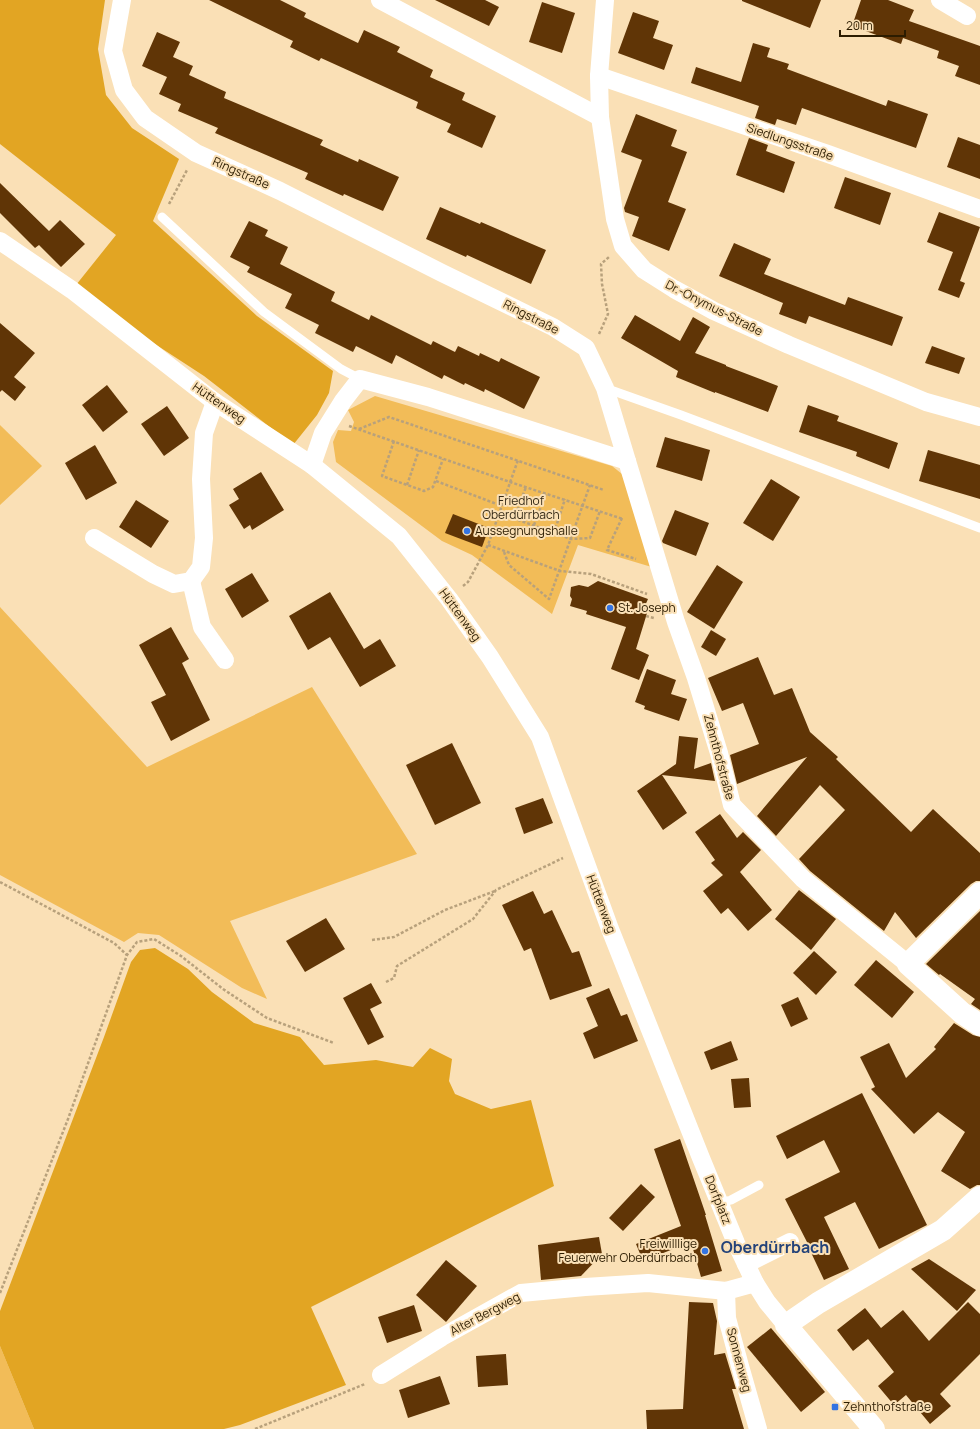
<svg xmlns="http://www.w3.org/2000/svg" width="980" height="1429" viewBox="0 0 980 1429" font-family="Manrope,sans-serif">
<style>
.green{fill:#f2bc58}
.forest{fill:#e2a523}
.building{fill:#603506}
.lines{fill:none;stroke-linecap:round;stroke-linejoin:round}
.path{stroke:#b8a17c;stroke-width:2.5;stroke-dasharray:3 2;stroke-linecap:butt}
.service{stroke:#fff;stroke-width:9}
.minor{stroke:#fff;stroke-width:18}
.tertiary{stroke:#fff;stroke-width:22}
.poi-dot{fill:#3474e2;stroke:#fae0b6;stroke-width:1.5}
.labels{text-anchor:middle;stroke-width:4;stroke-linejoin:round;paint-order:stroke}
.street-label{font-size:12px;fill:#2c1c00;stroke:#fae0b6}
.park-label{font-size:12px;fill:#342916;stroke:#fae0b6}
.poi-label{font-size:12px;fill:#2c1c00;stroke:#fae0b6;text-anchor:start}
.district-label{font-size:16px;font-weight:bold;fill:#234279;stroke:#fae0b6}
</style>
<rect width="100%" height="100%" fill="#fae0b6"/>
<g class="green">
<path d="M 375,396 L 612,466 L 622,474 L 655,568 L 578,545 L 552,614 L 472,555 L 442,541 L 336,462 L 333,442 L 338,430 L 351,431 L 354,422 L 348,410 Z"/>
<path d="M 0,425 L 42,466 L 0,505 Z"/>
<path d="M 0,607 L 147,767 L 312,687 L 417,854 L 230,921 L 267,999 L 242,988 L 159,935 L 138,933 L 124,942 L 0,875 Z"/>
<path d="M 0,1346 L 34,1429 L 0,1429 Z"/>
</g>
<g class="forest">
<path d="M 0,0 L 105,0 L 98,49 L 106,95 L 132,128 L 179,159 L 153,221 L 257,316 L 333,371 L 329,393 L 317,415 L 293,445 L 204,376 L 72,290 L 116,235 L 0,144 Z"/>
<path d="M 155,948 L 188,969 L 212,992 L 254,1023 L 300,1037 L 324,1065 L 376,1060 L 413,1067 L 430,1048 L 452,1059 L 449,1081 L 455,1094 L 491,1109 L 531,1100 L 554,1186 L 311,1307 L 346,1385 L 240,1425 L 224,1429 L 34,1429 L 0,1346 L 0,1311 L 104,1037 L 131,962 L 140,950 Z"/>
</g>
<g class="building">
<path d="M 209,0 L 280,0 L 306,13 L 304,17 L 358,43 L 364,30 L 400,47 L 397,52 L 433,70 L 430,77 L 465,93 L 462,100 L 496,116 L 482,148 L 447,132 L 451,124 L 416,108 L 418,102 L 321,58 L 319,61 L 290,47 L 293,41 Z"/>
<path d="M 435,0 L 485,0 L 499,7 L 489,26 Z"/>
<path d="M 742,0 L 821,0 L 810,28 L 742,1 Z"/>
<path d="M 861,0 L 888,0 L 914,10 L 909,21 L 980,46 L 980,85 L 955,76 L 959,66 L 937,58 L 939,51 L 903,38 L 901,44 L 852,26 Z"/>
<path d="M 542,2 L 575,13 L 562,53 L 529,42 Z"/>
<path d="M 633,12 L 659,21 L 653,38 L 673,45 L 664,70 L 618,53 Z"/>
<path d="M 157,32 L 180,42 L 173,57 L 193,66 L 189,75 L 226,92 L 224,98 L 323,140 L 320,145 L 358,162 L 359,159 L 399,177 L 383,211 L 344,194 L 343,196 L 305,179 L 308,173 L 215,133 L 218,128 L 178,111 L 181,104 L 159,94 L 167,77 L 142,66 Z"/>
<path d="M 753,43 L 770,48 L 767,57 L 789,64 L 787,69 L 886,106 L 888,100 L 928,114 L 916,148 L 802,108 L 796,125 L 777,119 L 775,125 L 755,118 L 759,106 L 691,83 L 696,67 L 741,82 Z"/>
<path d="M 636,114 L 677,130 L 671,146 L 687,152 L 668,202 L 686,209 L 669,251 L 632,236 L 639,217 L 625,212 L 624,208 L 642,160 L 621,152 Z"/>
<path d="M 958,137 L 980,145 L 980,179 L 947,167 Z"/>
<path d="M 749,138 L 768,145 L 766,151 L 795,162 L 784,193 L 736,175 Z"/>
<path d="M 845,177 L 891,193 L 880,225 L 834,208 Z"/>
<path d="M 0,183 L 49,231 L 60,220 L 85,244 L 61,267 L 39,245 L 35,248 L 0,213 Z"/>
<path d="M 440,207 L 480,224 L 481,222 L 546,250 L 531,284 L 467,255 L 466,257 L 426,239 Z"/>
<path d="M 939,212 L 980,227 L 960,281 L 965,283 L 959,298 L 938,290 L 953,252 L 927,242 Z"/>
<path d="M 249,221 L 268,230 L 265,236 L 288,247 L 280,264 L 335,292 L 331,301 L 369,320 L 371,315 L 431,345 L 433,341 L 455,352 L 458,346 L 479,356 L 480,353 L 499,362 L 501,358 L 540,377 L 524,409 L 485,389 L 484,392 L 465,383 L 464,385 L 444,375 L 442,379 L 396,355 L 392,364 L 356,346 L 353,352 L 315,333 L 319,325 L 285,308 L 292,294 L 247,272 L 250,267 L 230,257 Z"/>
<path d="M 734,243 L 771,259 L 764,274 L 845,305 L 848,297 L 903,317 L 892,346 L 809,316 L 806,324 L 779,314 L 783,303 L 719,276 Z"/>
<path d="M 635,315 L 680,341 L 693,317 L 710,327 L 695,353 L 726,365 L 726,366 L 778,386 L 768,412 L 715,392 L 715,393 L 676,377 L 678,371 L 621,338 Z"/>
<path d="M 0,323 L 35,353 L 14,377 L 26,387 L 15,401 L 2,390 L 0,392 Z"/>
<path d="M 932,346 L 965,358 L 959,374 L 925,363 Z"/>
<path d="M 107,385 L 128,412 L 103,432 L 82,405 Z"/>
<path d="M 808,405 L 839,416 L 837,421 L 898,443 L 889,469 L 856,456 L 857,452 L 799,432 Z"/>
<path d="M 167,406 L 189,438 L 164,456 L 141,424 Z"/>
<path d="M 665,437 L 710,450 L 702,481 L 656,467 Z"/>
<path d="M 95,445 L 117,483 L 86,500 L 65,463 Z"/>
<path d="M 928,450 L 980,465 L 980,499 L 919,481 Z"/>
<path d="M 261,472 L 284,510 L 252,530 L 250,525 L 244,529 L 229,505 L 239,499 L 233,489 Z"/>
<path d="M 771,479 L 800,497 L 773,541 L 743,523 Z"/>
<path d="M 136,500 L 169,521 L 151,548 L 119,527 Z"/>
<path d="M 675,510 L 709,523 L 696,556 L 663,543 L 662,541 Z"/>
<path d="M 453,514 L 489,528 L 482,547 L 445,533 Z"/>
<path d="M 717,565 L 743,582 L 714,629 L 687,612 Z"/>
<path d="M 252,573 L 269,601 L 242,618 L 225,589 Z"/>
<path d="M 598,581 L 648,599 L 644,608 L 648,610 L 636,649 L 649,655 L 639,680 L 611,669 L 626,627 L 586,614 L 587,611 L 570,606 L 572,599 L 570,596 L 571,587 L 579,585 L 588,587 Z"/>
<path d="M 330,592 L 364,649 L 380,639 L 396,666 L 360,687 L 330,637 L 308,650 L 289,616 Z"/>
<path d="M 171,627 L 189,659 L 182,663 L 210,720 L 171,741 L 151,702 L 166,695 L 139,645 Z"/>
<path d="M 711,630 L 726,639 L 716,656 L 701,647 Z"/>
<path d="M 758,657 L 774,695 L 792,688 L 810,732 L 838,757 L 836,759 L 911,832 L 933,809 L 980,853 L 980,881 L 976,881 L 971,884 L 916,938 L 895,912 L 884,931 L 810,871 L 799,859 L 845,810 L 820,785 L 776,836 L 757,816 L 807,757 L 737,784 L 730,755 L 759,744 L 743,703 L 722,711 L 708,678 Z"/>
<path d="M 647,669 L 676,680 L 671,694 L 687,699 L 679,721 L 644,709 L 645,706 L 635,702 Z"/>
<path d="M 679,736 L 698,738 L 694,769 L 711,763 L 715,781 L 662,775 L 687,813 L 663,830 L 637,791 L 676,764 Z"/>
<path d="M 452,743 L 481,803 L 435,825 L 406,765 Z"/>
<path d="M 543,798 L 553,823 L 524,834 L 515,808 Z"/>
<path d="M 720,814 L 737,838 L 743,832 L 761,850 L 740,872 L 772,910 L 748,931 L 728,908 L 721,914 L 703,891 L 723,875 L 711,863 L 715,860 L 695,832 Z"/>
<path d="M 799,890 L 836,919 L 811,950 L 775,919 Z"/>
<path d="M 533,891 L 544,914 L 552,910 L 572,953 L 579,951 L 592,986 L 550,1000 L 531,948 L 524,951 L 502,905 Z"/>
<path d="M 980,911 L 980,1010 L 971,1004 L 975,999 L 940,974 L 939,975 L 926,964 Z"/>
<path d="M 326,918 L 345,949 L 305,972 L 286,941 Z"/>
<path d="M 814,951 L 837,972 L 816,995 L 793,973 Z"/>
<path d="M 876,960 L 914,992 L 892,1018 L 854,985 Z"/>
<path d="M 371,983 L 382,1003 L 370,1009 L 384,1037 L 368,1045 L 343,998 Z"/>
<path d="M 609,988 L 621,1016 L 627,1014 L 638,1041 L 594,1059 L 583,1033 L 598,1026 L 586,998 Z"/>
<path d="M 798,997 L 808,1019 L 791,1027 L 781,1005 Z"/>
<path d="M 954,1023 L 973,1035 L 980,1037 L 980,1185 L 977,1185 L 970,1189 L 941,1171 L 965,1132 L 938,1112 L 914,1134 L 871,1089 L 875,1087 L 860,1057 L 889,1043 L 906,1078 L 936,1049 L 934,1047 Z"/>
<path d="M 731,1041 L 738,1060 L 711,1070 L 704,1052 Z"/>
<path d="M 749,1078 L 751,1107 L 734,1108 L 731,1079 Z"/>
<path d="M 862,1093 L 927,1225 L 879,1249 L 855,1202 L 824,1217 L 849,1269 L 824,1280 L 807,1244 L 808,1244 L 785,1199 L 840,1172 L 824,1140 L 787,1159 L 776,1136 Z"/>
<path d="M 680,1139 L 706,1215 L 705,1215 L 722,1271 L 701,1277 L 691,1242 L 643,1261 L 636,1244 L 681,1226 L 654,1149 Z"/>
<path d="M 641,1184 L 655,1197 L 623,1231 L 609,1218 Z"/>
<path d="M 599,1237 L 602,1254 L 581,1276 L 541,1280 L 538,1245 Z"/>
<path d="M 929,1259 L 976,1290 L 957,1311 L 911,1269 Z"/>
<path d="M 446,1260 L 477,1286 L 446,1322 L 416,1295 Z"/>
<path d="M 689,1302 L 713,1303 L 717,1321 L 714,1355 L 725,1353 L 736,1389 L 732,1389 L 744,1429 L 647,1429 L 646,1410 L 683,1409 Z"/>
<path d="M 968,1302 L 980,1314 L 980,1354 L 940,1394 L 951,1406 L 930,1424 L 906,1395 L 894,1405 L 878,1386 L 894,1372 L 868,1339 L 853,1351 L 837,1330 L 865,1308 L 881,1328 L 903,1310 L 929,1341 Z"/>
<path d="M 414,1305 L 422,1331 L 387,1343 L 378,1317 Z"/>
<path d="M 771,1328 L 825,1392 L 801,1412 L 747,1347 Z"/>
<path d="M 506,1354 L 508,1385 L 478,1387 L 476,1356 Z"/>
<path d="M 440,1376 L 450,1404 L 408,1418 L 399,1390 Z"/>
</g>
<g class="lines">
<g class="path">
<path d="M 169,204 L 187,170"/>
<path d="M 599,334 L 608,314 L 602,284 L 601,264 L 609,257"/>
<path d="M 349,426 L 510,482 L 623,519"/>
<path d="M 359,429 L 389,417 L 604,490"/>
<path d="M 394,441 L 382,476 L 424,491 L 433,487 L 443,459"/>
<path d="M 436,481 L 502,506"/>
<path d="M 407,485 L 419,450"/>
<path d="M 499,513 L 571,539 L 590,538 L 600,511"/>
<path d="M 622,518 L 607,550 L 636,559"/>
<path d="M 514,519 L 526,487"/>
<path d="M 534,525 L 546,493"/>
<path d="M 554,533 L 565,499"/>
<path d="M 488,545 L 560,571 L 591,574 L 647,594"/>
<path d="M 504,552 L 509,565 L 549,599 L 590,485"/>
<path d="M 463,586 L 468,582 L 488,545 L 518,460"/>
<path d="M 646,616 L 654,618"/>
<path d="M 0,882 L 114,943 L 127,955"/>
<path d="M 372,940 L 394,937 L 445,910 L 495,891"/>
<path d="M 386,982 L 394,978 L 397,966 L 473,919 L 496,890 L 563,858"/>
<path d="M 0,1293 L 68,1119 L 127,955 L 137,942 L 154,939 L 181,956 L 223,989 L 267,1018 L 334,1043"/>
<path d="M 255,1429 L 365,1384"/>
</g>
<g class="service">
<path d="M 162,217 L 264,312 L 341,369 L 360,379"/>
<path d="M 605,388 L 681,415 L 980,528"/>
<path d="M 720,1203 L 731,1200 L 759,1185"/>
</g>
<g class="minor">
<path d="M 122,0 L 113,51 L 124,90 L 145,118 L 196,153 L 280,191 L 442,273 L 553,327 L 586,348 L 605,388 L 627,461 L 428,397 L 360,379 L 343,401 L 323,433 L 312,465"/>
<path d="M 380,0 L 600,117"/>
<path d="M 605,0 L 599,76 L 600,117 L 615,219 L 623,246 L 644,270 L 674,289 L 714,311 L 789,345 L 926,402 L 980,417"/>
<path d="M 940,0 L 967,16"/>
<path d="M 599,76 L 828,154 L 980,209"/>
<path d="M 0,241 L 72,290 L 215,402 L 312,465 L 399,536 L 449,599 L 490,657 L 540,737 L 610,929 L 701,1158 L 736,1243 L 755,1283"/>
<path d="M 627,461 L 676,622 L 696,678 L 719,753 L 732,805 L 803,879 L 908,964"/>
<path d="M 94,538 L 153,574 L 174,584 L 191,581 L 201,567 L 204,538 L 201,479 L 204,433 L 215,402"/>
<path d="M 191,581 L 202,627 L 225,660"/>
<path d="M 746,1264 L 790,1242"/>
<path d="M 726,1291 L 727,1318 L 740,1366 L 758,1429"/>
<path d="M 381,1375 L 442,1337 L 521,1293 L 585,1287 L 648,1283 L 726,1291 L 755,1283 L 767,1302 L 786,1325"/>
</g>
<g class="tertiary">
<path d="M 980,893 L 908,964 L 962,1013 L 980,1025"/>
<path d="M 874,1429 L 786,1325 L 818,1303 L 943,1230 L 980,1197"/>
</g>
</g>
<g class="poi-dot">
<circle cx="467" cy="531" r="4"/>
<circle cx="610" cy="608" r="4"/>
<circle cx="705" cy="1251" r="4"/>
<rect x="831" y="1403" width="8" height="8" rx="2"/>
</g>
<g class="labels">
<g class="street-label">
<text transform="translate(790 142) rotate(19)" y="4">Siedlungsstraße</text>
<text transform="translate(241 173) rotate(24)" y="4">Ringstraße</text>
<text transform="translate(714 308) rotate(27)" y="4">Dr.-Onymus-Straße</text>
<text transform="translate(531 317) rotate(27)" y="4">Ringstraße</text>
<text transform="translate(219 403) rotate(35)" y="4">Hüttenweg</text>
<text transform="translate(460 615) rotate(54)" y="4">Hüttenweg</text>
<text transform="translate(719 757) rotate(75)" y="4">Zehnthofstraße</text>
<text transform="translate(601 904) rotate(69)" y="4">Hüttenweg</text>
<text transform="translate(718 1200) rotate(68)" y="4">Dorfplatz</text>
<text transform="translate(485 1314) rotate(-28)" y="4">Alter Bergweg</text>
<text transform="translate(739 1360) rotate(75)" y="4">Sonnenweg</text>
</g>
<g class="park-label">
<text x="521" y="505">Friedhof<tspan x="521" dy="14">Oberdürrbach</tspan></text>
</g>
<g class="poi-label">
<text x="475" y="535">Aussegnungshalle</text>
<text x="618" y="612">St. Joseph</text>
<text x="697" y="1248" text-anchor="end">Freiwilllige<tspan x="697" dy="14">Feuerwehr Oberdürrbach</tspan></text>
<text x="843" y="1411">Zehnthofstraße</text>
</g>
<g class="district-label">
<text x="775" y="1253">Oberdürrbach</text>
</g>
</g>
<path d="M840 30v6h65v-6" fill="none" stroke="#2c1c00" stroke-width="2"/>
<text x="846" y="30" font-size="12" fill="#2c1c00" stroke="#fae0b6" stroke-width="3" paint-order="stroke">20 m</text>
</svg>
